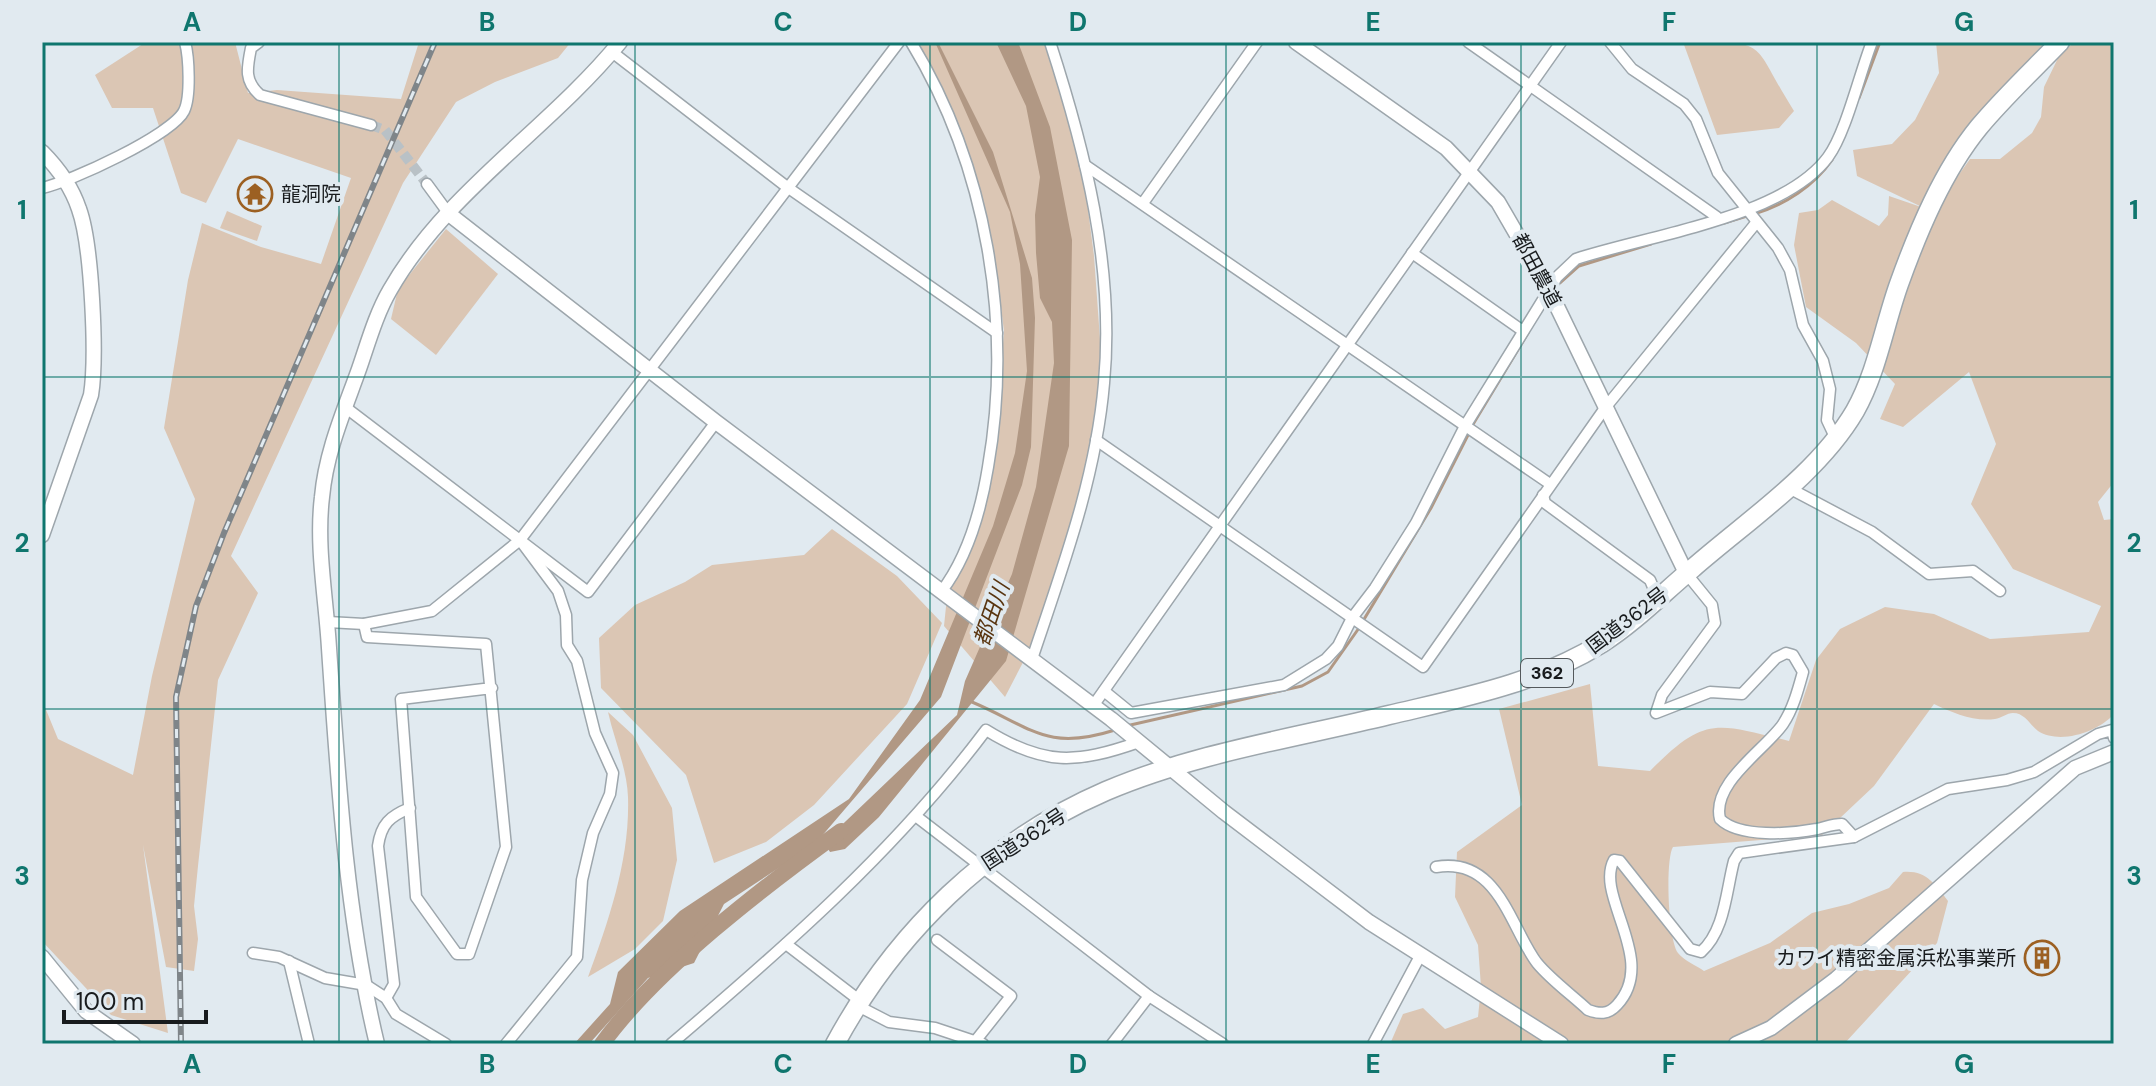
<svg xmlns="http://www.w3.org/2000/svg" width="2156" height="1086" viewBox="0 0 2156 1086" font-family="'DM Sans','Noto Sans JP',sans-serif">
<style>
.green{fill:#dbc6b4}
.water{fill:#b19884}
.lines{fill:none;stroke-linecap:round;stroke-linejoin:round}
.stream{stroke:#b19884;stroke-width:3}
.river{stroke:#b19884;stroke-width:16}
.street-tunnel{stroke:#b9c1c6;stroke-width:10;stroke-dasharray:10 5;stroke-linecap:butt}
.street-casing{stroke:#9da6ac;stroke-width:13}
.secondary-casing{stroke:#9da6ac;stroke-width:17}
.highway-casing{stroke:#9da6ac;stroke-width:21}
.street{stroke:#fff;stroke-width:10}
.secondary{stroke:#fff;stroke-width:14}
.highway{stroke:#fff;stroke-width:18}
.rail-casing{stroke:#7f8589;stroke-width:6}
.rail{stroke:#e1eaf0;stroke-width:3;stroke-dasharray:9;stroke-linecap:butt}
.grid{fill:none;stroke:#0f766e;stroke-width:2;stroke-opacity:0.55}
.labels{text-anchor:middle;stroke-width:8;stroke-linejoin:round;paint-order:stroke}
.shield{fill:#e1eaf0;stroke:#54595c;stroke-width:2}
.shield-label{font-size:18px;font-weight:bold;fill:#181b1d}
.poi-label{font-size:20px;fill:#181b1d;stroke:#e1eaf0;text-anchor:start}
.street-label{font-size:20px;fill:#181b1d;stroke:#e1eaf0}
.water-label{font-size:22px;font-style:italic;fill:#593510;stroke:#e1eaf0}
.neatline{fill:none;stroke:#0f766e;stroke-width:3}
.grid-label{font-size:26px;text-anchor:middle;font-weight:bold;fill:#0f766e}
</style>
<rect width="100%" height="100%" fill="#e1eaf0"/>
<g class="green">
<path d="M 146,42 L 235,42 L 248,93 L 277,90 L 401,99 L 419,42 L 571,42 L 558,58 L 495,82 L 456,102 L 403,183 L 231,556 L 258,593 L 218,680 L 198,866 L 194,906 L 198,939 L 194,971 L 166,967 L 143,845 L 168,1033 L 111,1015 L 42,941 L 42,700 L 58,739 L 133,775 L 152,676 L 195,499 L 164,428 L 188,280 L 202,223 L 261,247 L 321,264 L 351,178 L 238,139 L 206,203 L 181,193 L 153,108 L 112,108 L 95,75 Z"/>
<path d="M 907,42 L 1047,42 L 1083,171 L 1094,256 L 1101,353 L 1097,408 L 1092,451 L 1060,567 L 1032,645 L 1005,697 L 944,626 L 947,597 L 993,463 L 1004,331 L 993,245 L 939,96 Z"/>
<path d="M 1683,42 C 1773,42 1749,40 1794,111 L 1779,128 L 1717,135 Z"/>
<path d="M 1936,42 L 2048,42 L 1973,129 L 1950,187 L 1970,159 L 2000,159 L 2032,133 L 2041,117 L 2044,87 L 2059,56 L 2073,43 L 2114,42 L 2114,482 L 2098,502 L 2104,520 L 2114,519 L 2114,714 C 2098,732 2060,745 2038,731 C 2030,725 2025,713 2013,713 C 2007,713 2001,718 1995,719 C 1974,722 1953,713 1934,704 L 1874,786 L 1822,835 L 1673,847 C 1665,860 1668,940 1678,953 C 1683,960 1697,966 1704,971 L 1770,943 L 1812,913 L 1849,904 L 1889,888 L 1903,872 C 1926,870 1935,884 1948,901 L 1937,943 L 1844,1044 L 1390,1044 L 1403,1014 L 1423,1008 L 1445,1029 L 1478,1017 L 1481,987 L 1478,945 L 1455,897 L 1457,852 L 1522,805 L 1499,709 L 1590,684 L 1598,766 L 1650,771 C 1706,714 1717,724 1789,741 L 1816,660 L 1840,629 L 1885,607 L 1934,614 L 1990,639 L 2089,632 L 2101,606 L 2013,569 L 1971,504 L 1996,444 L 1969,372 L 1903,427 L 1880,419 L 1895,384 L 1856,343 L 1806,307 L 1794,245 L 1799,213 L 1818,210 L 1832,200 L 1879,226 L 1888,215 L 1889,196 L 1924,208 L 1857,176 L 1853,150 L 1892,144 L 1915,120 L 1939,73 Z"/>
<path d="M 227,211 L 262,226 L 257,241 L 220,228 Z"/>
<path d="M 446,229 L 498,274 L 436,355 L 391,319 L 398,289 Z"/>
<path d="M 832,529 L 897,576 L 942,623 L 907,704 L 814,805 L 766,842 L 714,863 L 686,775 L 601,688 L 599,638 L 635,605 L 685,582 L 712,565 L 804,555 Z"/>
<path d="M 608,712 L 633,735 L 672,808 L 677,860 L 663,921 L 635,949 L 588,977 C 609,920 630,859 628,797 C 627,769 614,739 608,712 Z"/>
</g>
<g class="water">
<path d="M 935,42 L 938,42 L 993,152 L 1032,278 L 1035,318 L 1031,447 L 1022,485 L 941,697 L 815,844 L 724,904 L 694,963 L 648,978 L 589,1044 L 574,1044 L 610,1004 L 618,972 L 680,911 L 849,799 L 920,700 L 993,526 L 1015,453 L 1027,371 L 1020,264 L 1010,212 Z"/>
<path d="M 996,42 L 1018,42 L 1050,127 L 1072,240 L 1069,446 L 1006,661 L 879,817 L 845,849 L 830,852 L 824,842 L 957,715 L 965,681 L 1012,574 L 1036,487 L 1054,363 L 1052,322 L 1040,298 L 1036,253 L 1035,215 L 1040,177 L 1026,106 Z"/>
</g>
<g class="lines">
<g class="stream">
<path d="M 1859,98 L 1880,42"/>
<path d="M 1754,214 C 1785,205 1814,186 1832,160"/>
<path d="M 1724,223 L 1747,216"/>
<path d="M 1560,283 L 1579,266 L 1651,244"/>
<path d="M 1472,426 L 1528,333"/>
<path d="M 1363,621 L 1431,508 L 1469,433"/>
<path d="M 972,702 C 1031,727 1046,752 1115,730"/>
<path d="M 1126,726 L 1302,686 L 1328,672 L 1359,628"/>
</g>
<path class="river" d="M 602,1044 C 656,969 765,886 841,831"/>
<path class="street-tunnel" d="M 371,125 L 385,130 L 427,184"/>
<g class="street-casing">
<g id="street">
<path d="M 259,42 L 251,48 C 247,68 244,81 260,95 L 371,125"/>
<path d="M 911,42 C 987,167 1013,324 988,467 C 981,510 968,557 941,592"/>
<path d="M 1468,42 L 1717,217"/>
<path d="M 1610,42 L 1632,69 L 1684,104 L 1696,119 L 1718,173 L 1778,248 L 1790,270 L 1803,325 L 1823,361 L 1830,389 L 1827,420 L 1835,437"/>
<path d="M 612,52 L 787,187 L 997,333"/>
<path d="M 1085,165 L 1550,484"/>
<path d="M 427,184 L 449,214"/>
<path d="M 42,188 C 70,182 172,135 184,111 C 191,97 189,57 185,42"/>
<path d="M 1143,203 L 1257,42"/>
<path d="M 1412,253 L 1523,331"/>
<path d="M 345,407 L 588,592 L 716,422"/>
<path d="M 1096,440 L 1423,667 L 1605,408 L 1756,223"/>
<path d="M 1787,487 L 1872,532 L 1929,574 L 1973,571 L 2000,591"/>
<path d="M 1543,495 L 1545,503 L 1650,580 L 1658,599"/>
<path d="M 1686,573 L 1712,605 L 1715,623 L 1662,695 L 1656,713 L 1710,692 L 1742,694 L 1776,658 L 1786,653 L 1793,655 L 1803,672 C 1798,690 1793,709 1783,724 C 1766,749 1711,783 1720,819 C 1739,838 1791,834 1817,829 C 1826,827 1833,824 1842,824 L 1854,837"/>
<path d="M 328,622 L 364,624 L 432,611 L 520,540 L 899,42"/>
<path d="M 364,624 L 367,637 L 486,644 L 506,847 L 469,954 L 457,954 L 416,897 L 401,699 L 492,688"/>
<path d="M 1032,659 C 1062,569 1096,478 1104,383 C 1115,267 1085,150 1050,42"/>
<path d="M 1104,691 L 1131,713 L 1284,685 L 1326,659 L 1338,646 L 1352,618 L 1375,588 L 1416,523 L 1465,426 L 1557,277 L 1576,259 C 1648,235 1783,218 1828,157 C 1846,133 1860,72 1872,42"/>
<path d="M 1093,706 L 1561,42"/>
<path d="M 917,817 L 1149,996 L 1223,1044"/>
<path d="M 1436,867 C 1498,856 1510,927 1537,963 C 1551,980 1572,995 1588,1010 C 1599,1014 1608,1015 1617,1005 C 1659,960 1594,896 1614,860 L 1620,861 L 1690,949 L 1701,952 C 1725,931 1726,891 1734,861 L 1739,853 L 1854,837 L 1948,789 L 2007,780 L 2034,772 L 2098,734 L 2112,730 L 2114,738"/>
<path d="M 937,940 L 1011,996 L 973,1044"/>
<path d="M 786,944 L 859,1000"/>
<path d="M 253,953 L 279,957 L 325,978 L 366,985 L 386,998 L 396,1014 L 446,1044"/>
<path d="M 289,961 L 309,1044"/>
<path d="M 386,998 L 394,984 L 378,846 C 381,824 390,816 410,808"/>
<path d="M 856,1005 L 889,1022 L 935,1028 L 983,1044"/>
<path d="M 506,1044 L 577,957 L 582,880 L 593,833 L 610,794 L 613,773 L 595,733 L 577,661 L 567,645 L 566,615 L 558,591 L 520,540"/>
<path d="M 671,1044 C 785,947 896,850 986,730 C 1044,766 1076,764 1139,742"/>
<path d="M 1112,1044 L 1149,996"/>
<path d="M 1373,1044 L 1420,956"/>
</g>
</g>
<g class="secondary-casing">
<g id="secondary">
<path d="M 1296,42 L 1446,148 L 1498,202 L 1549,290 L 1686,573"/>
<path d="M 42,152 C 58,168 72,188 79,209 C 92,245 97,357 91,395 L 42,535"/>
<path d="M 449,214 L 716,422 L 1111,719 L 1224,812 L 1369,922 L 1561,1044"/>
<path d="M 42,957 L 86,1011 L 133,1044"/>
<path d="M 377,1044 C 346,915 338,779 329,648 C 326,598 316,546 322,497 C 326,452 344,411 359,369 C 368,343 376,314 390,290 C 446,192 549,129 620,42"/>
<path d="M 1736,1044 L 1771,1028 L 1836,979 L 2075,768 L 2114,752"/>
</g>
</g>
<g class="highway-casing">
<path id="highway" d="M 835,1044 C 895,933 988,842 1106,791 C 1195,753 1295,738 1389,715 C 1465,697 1536,684 1602,643 C 1635,622 1663,593 1693,568 C 1748,520 1818,474 1855,411 C 1877,372 1884,326 1899,284 C 1918,231 1943,171 1979,127 C 2004,97 2033,70 2060,42"/>
</g>
<use href="#street" class="street"/>
<use href="#secondary" class="secondary"/>
<use href="#highway" class="highway"/>
<g class="rail-casing">
<path id="rail" d="M 181,1044 L 176,697 L 196,606 L 224,533 L 435,42"/>
</g>
<use href="#rail" class="rail"/>
</g>
<path class="grid" d="M 339,42 L 339,1044M 635,42 L 635,1044M 930,42 L 930,1044M 1226,42 L 1226,1044M 1521,42 L 1521,1044M 1817,42 L 1817,1044M 42,377 L 2114,377M 42,709 L 2114,709"/>
<defs>
<g id="temple-ring" transform="scale(1.8)"><circle r="9.5" fill="#e1eaf0" stroke="#9c6022" stroke-width="1.5"/><path d="M0-6L5-2H3V0L6.5 2.5H4V6H1.5V3h-3V6H-4V2.5H-6.5L-3 0V-2H-5Z" fill="#9c6022"/></g>
<g id="building-ring" transform="scale(1.8)"><circle r="9.5" fill="#e1eaf0" stroke="#9c6022" stroke-width="1.5"/><path d="M-4-6H4V6H1V3H-1V6H-4ZM-2.5-4.3h1.7v1.8h-1.7ZM.8-4.3h1.7v1.8H.8ZM-2.5-1h1.7V.8h-1.7ZM.8-1h1.7V.8H.8Z" fill="#9c6022"/></g>
</defs>
<g fill-rule="evenodd">
<use href="#temple-ring" x="255" y="194"/>
<use href="#building-ring" x="2042" y="958"/>
</g>
<g class="labels">
<rect class="shield" x="1521" y="659" width="52" height="28" rx="6"/>
<g class="shield-label">
<text x="1547" y="679">362</text>
</g>
<g class="poi-label">
<text x="281" y="201">龍洞院</text>
<text x="2016" y="965" text-anchor="end">カワイ精密金属浜松事業所</text>
</g>
<g class="street-label">
<text transform="translate(1537 270) rotate(62)" y="7">都田農道</text>
<text transform="translate(1627 620) rotate(-37)" y="7">国道362号</text>
<text transform="translate(1024 839) rotate(-33)" y="7">国道362号</text>
</g>
<g class="water-label">
<text transform="translate(991 614) rotate(-71)" y="8">都田川</text>
</g>
</g>
<rect width="2156" height="1086" fill="none" stroke="#e1eaf0" stroke-width="88"/>
<path d="M64 1010v12h142v-12" fill="none" stroke="#181b1d" stroke-width="4"/>
<text x="76" y="1010" font-size="24" fill="#181b1d" stroke="#e1eaf0" stroke-width="6" paint-order="stroke">100 m</text>
<rect x="44" y="44" width="2068" height="998" class="neatline"/>
<g class="grid-label">
<text x="192" y="31">A</text>
<text x="487" y="31">B</text>
<text x="783" y="31">C</text>
<text x="1078" y="31">D</text>
<text x="1373" y="31">E</text>
<text x="1669" y="31">F</text>
<text x="1964" y="31">G</text>
<text x="22" y="219">1</text>
<text x="2134" y="219">1</text>
<text x="22" y="552">2</text>
<text x="2134" y="552">2</text>
<text x="22" y="885">3</text>
<text x="2134" y="885">3</text>
<text x="192" y="1073">A</text>
<text x="487" y="1073">B</text>
<text x="783" y="1073">C</text>
<text x="1078" y="1073">D</text>
<text x="1373" y="1073">E</text>
<text x="1669" y="1073">F</text>
<text x="1964" y="1073">G</text>
</g>
</svg>
